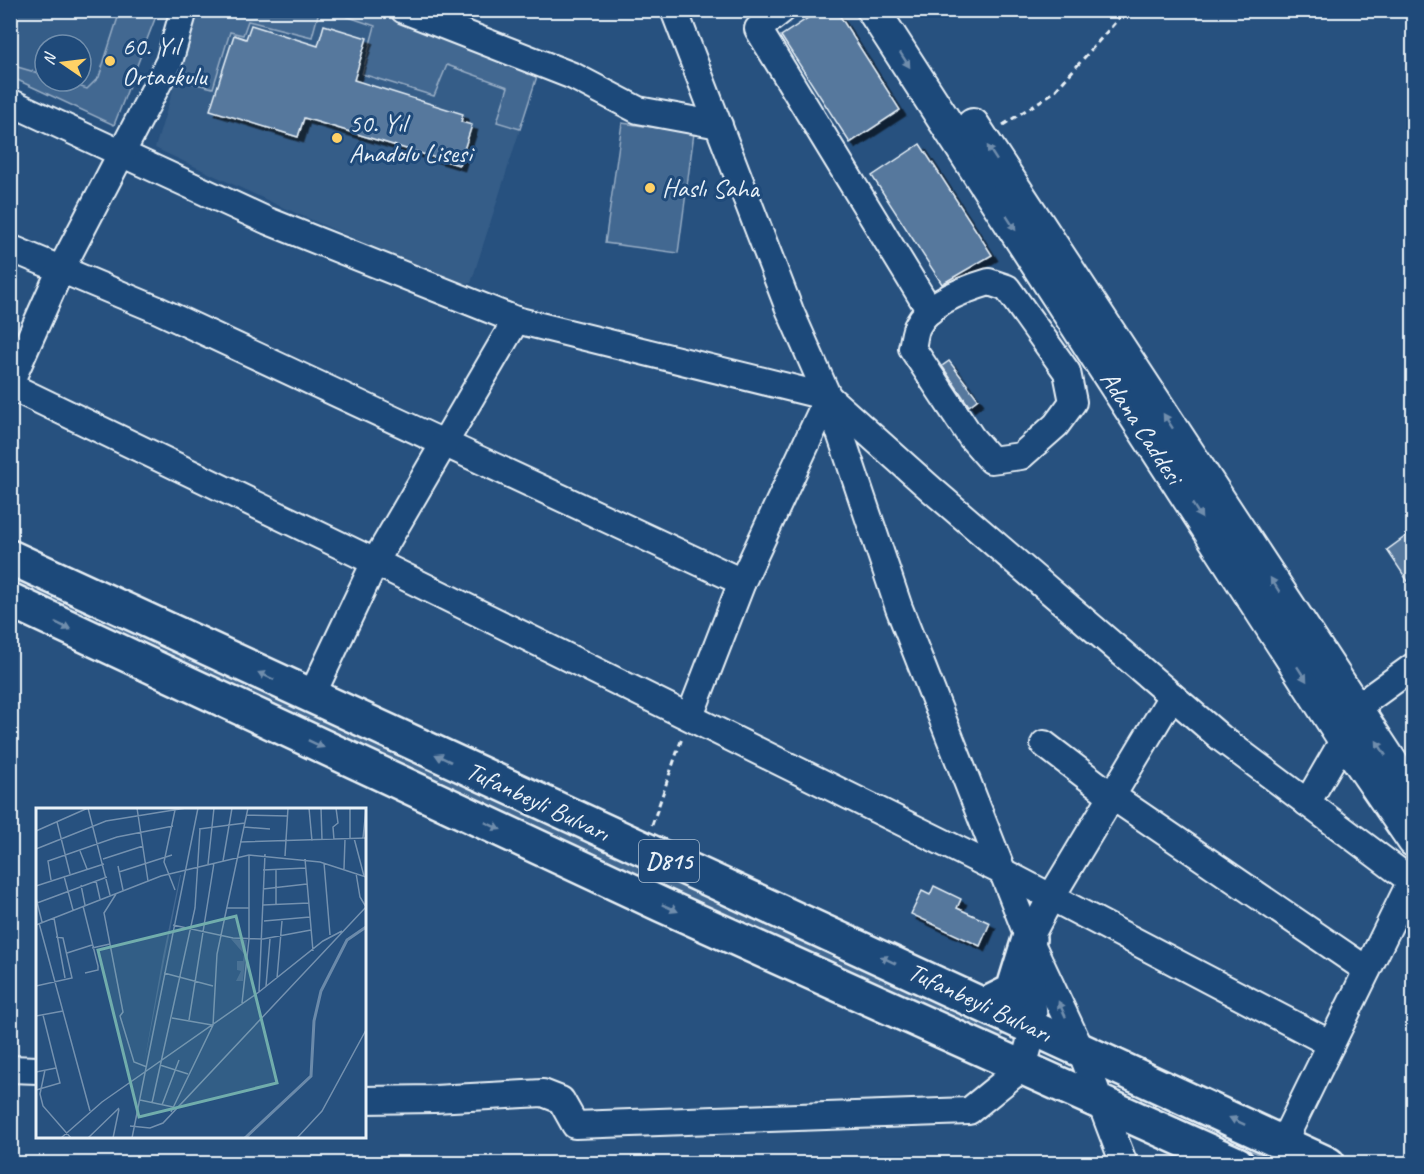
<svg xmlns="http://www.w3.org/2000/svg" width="1424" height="1174" viewBox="0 0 1424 1174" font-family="Caveat,sans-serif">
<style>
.built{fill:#355d88;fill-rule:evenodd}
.green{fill:#436891;stroke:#96acc4;stroke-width:1.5}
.building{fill:#57789d;stroke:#e8f1f8;stroke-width:1.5;filter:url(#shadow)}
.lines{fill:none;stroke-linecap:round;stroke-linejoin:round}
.minor-casing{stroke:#e8f1f8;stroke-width:30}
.major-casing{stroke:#e8f1f8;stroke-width:36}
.highway-casing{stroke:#e8f1f8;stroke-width:38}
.path{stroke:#e8f1f8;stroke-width:3;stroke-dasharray:6 4.5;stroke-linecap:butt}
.minor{stroke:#1f4a7a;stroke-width:26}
.major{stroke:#1f4a7a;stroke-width:32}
.highway{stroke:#1f4a7a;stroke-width:33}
.oneway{fill:#6f8dac}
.poi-dot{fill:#ffd166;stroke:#1f4a7a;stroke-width:2}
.labels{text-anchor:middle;stroke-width:6;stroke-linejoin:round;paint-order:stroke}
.shield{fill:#1f4a7a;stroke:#acbfd2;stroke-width:1.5}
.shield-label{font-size:24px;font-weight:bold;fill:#e8f1f8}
.poi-label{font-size:26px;fill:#e8f1f8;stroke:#1f4a7a;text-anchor:start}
.street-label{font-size:26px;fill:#e8f1f8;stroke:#1f4a7a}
.inset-river{fill:none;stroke:#6b8aaa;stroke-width:3}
.inset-road{fill:none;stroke:#7491af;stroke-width:1.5}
.view{fill:#71adac;fill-opacity:0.15;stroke:#71adac;stroke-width:3}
.inset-edge{fill:none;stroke:#e8f1f8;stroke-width:3}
</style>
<defs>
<filter id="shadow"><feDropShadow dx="5.5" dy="5.5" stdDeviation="0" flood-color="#0009"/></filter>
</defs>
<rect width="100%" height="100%" fill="#27517f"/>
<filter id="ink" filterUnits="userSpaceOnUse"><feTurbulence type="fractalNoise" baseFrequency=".0167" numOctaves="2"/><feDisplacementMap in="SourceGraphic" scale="12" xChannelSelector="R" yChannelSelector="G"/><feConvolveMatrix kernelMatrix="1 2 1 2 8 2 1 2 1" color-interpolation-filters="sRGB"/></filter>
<g filter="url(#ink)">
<g class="built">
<path d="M 11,11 L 158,11 L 114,125 L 11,77 ZM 45,45 L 81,45 L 81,81 L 45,81 Z"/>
<path d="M 197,11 L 379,11 L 539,70 L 471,283 L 456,283 L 282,207 L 155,148 Z"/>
</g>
<g class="green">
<path d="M 120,11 L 158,11 L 114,125 L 11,77 L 14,66 L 45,75 L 45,81 L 62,81 L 87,89 L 99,77 Z"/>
<path d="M 197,11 L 319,11 L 312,37 L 248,21 L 243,35 L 230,32 L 213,88 L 176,79 Z"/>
<path d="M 331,11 L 379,11 L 539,70 L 520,129 L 497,122 L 508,87 L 447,65 L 434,96 L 362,74 L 375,26 Z"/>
<path d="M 622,123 L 694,133 L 678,253 L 605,243 Z"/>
<path d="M 10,571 L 1005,1031 L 1000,1040 L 173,662 L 11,584 Z"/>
<path d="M 1142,1098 L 1291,1163 L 1281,1163 L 1139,1105 Z"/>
</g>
<g class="building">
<path d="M 820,10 L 836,10 L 900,110 L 850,143 L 781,36 Z"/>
<path d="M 251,25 L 318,46 L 324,25 L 367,38 L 354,80 L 463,114 L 461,122 L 472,125 L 459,165 L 304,118 L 298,137 L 210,110 L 234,35 L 246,39 Z"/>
<path d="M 920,144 L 992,255 L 942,284 L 872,176 Z"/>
<path d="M 949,361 L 978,399 L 969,406 L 942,366 Z"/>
<path d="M 1413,531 L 1413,589 L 1387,550 Z"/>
<path d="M 934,886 L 961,899 L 957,908 L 990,923 L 980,946 L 911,914 L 922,891 L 930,895 Z"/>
</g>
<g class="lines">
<g class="minor-casing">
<g id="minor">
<path d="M 404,10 L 573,76 L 638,110 L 719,125"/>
<path d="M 674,10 L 790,311 L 828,397 L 899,608 L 1029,939 L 1080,1048 L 1124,1164"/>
<path d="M 782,10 L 758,29 L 930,311"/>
<path d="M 10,102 L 268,221 L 516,320 L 828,397 L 931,489 L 1221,738 L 1414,883"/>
<path d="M 10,248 L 158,310 L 742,582"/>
<path d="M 989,282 L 1007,288 L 1067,372 L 1073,402 L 1056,425 L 1021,456 L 991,460 L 971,437 L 912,348 C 914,341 914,331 918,325 C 930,302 965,289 989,282 Z"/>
<path d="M 10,383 L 61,269 L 169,62 L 184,10"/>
<path d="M 10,386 L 375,562 L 1003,872 L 1331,1044"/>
<path d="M 311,697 L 375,562 L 516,320"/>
<path d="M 690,716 L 742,582 L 828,397"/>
<path d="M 1044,744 L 1112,796 L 1367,970"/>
<path d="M 1307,803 L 1344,739 L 1356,708 L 1414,666"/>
<path d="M 10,1069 L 38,1070"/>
<path d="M 364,1100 L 434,1099 L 543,1093 L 561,1100 L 575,1125 L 969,1111 L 1023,1067 L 1034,1027 L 1029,939 L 1050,899 L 1172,696"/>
<path d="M 1283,1142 L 1411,881"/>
</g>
</g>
<g class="major-casing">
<g id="major">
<path d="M 873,10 L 1344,739 L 1414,841"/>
<path d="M 973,125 L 1414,797"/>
</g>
</g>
<g class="highway-casing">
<g id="highway">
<path d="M 10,557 L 1328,1164"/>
<path d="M 10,600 L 662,905 L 1237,1164"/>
<path d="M 985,1005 L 1013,991 L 1029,939"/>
</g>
</g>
<g class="path">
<path d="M 1003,125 L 1054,92 L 1126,10"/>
<path d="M 652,825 L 682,738"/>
</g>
<use href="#minor" class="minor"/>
<use href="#major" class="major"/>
<use href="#highway" class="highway"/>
</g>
<defs><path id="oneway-solid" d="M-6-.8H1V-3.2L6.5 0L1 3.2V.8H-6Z" transform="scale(1.5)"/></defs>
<g class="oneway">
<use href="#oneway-solid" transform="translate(905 60) rotate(57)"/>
<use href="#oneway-solid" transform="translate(992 153) rotate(-123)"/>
<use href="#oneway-solid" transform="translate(1011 223) rotate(57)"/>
<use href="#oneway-solid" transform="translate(1168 421) rotate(-123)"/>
<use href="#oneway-solid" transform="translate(1197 511) rotate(57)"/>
<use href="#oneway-solid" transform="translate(1275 585) rotate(-123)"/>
<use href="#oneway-solid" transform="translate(63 626) rotate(26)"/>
<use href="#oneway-solid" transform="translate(1302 674) rotate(57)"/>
<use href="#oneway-solid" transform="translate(266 676) rotate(-155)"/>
<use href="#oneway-solid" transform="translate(316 744) rotate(25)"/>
<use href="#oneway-solid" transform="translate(1381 748) rotate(-123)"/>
<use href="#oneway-solid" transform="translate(443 758) rotate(-155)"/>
<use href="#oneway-solid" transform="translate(493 826) rotate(25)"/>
<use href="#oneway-solid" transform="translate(670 908) rotate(24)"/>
<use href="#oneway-solid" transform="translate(888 960) rotate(-155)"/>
<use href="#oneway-solid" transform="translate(1062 1009) rotate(-115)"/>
<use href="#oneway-solid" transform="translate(1237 1121) rotate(-155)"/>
</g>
</g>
<g class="poi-dot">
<circle cx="110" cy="61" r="6"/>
<circle cx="337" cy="138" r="6"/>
<circle cx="650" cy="188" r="6"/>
</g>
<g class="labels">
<rect class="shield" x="639" y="840" width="60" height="42" rx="4.5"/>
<g class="shield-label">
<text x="669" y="869">D815</text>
</g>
<g class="poi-label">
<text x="122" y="55">60. Yıl<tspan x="122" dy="30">Ortaokulu</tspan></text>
<text x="349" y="132">50. Yıl<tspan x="349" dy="30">Anadolu Lisesi</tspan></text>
<text x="662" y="197">Haslı Saha</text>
</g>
<g class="street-label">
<text transform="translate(1142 427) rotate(57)" y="9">Adana Caddesi</text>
<text transform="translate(538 801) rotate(25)" y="9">Tufanbeyli Bulvarı</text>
<text transform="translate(980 1002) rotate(25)" y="9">Tufanbeyli Bulvarı</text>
</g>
</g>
<g transform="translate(36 808)">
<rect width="330" height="330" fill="#27517f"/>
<path d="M 144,67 L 145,67 L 108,256 L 127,148 ZM 195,131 L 211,132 L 207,173 L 200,173 L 205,163 L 201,162 L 201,153 L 207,153 L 208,146 Z" fill="#436891"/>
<path class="inset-river" d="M 209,330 L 275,268 L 278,213 L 285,183 L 311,132 L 330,119"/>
<path class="inset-road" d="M 52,0 L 74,87M 101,0 L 112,73M 273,0 L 276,33M 285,0 L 286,32M 210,7 L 252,8M 21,14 L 34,66M 208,19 L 234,21M 163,21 L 209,15M 0,23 L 52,0M 314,30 L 314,0M 318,30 L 328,68M 327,30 L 330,1M 298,32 L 297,19 L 302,15 L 300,0M 204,34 L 330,30M 0,41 L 70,13 L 150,0M 44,43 L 51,61M 249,48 L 252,0M 67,51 L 107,38M 269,51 L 277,143M 187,53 L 196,0M 288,55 L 294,127M 172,56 L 178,0M 82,58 L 87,82M 308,61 L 309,31M 227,62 L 270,60M 240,62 L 240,96M 83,64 L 136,47M 320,65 L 324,89 L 330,99M 28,68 L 37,102M 15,72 L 12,53 L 81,29 L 137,18M 60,73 L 64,91M 45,77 L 49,97M 0,78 L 68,56M 227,81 L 271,76M 139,82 L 128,54 L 139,2M 80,86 L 68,105 L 87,204 L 84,208 L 98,254 L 111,259M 0,90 L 6,114M 1,95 L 71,69M 227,97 L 273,95M 47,98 L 62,158 L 62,162 L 49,165M 190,100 L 213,100M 18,110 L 29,170M 228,113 L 274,109M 3,115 L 54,303M 0,117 L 125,68 L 213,47 L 284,54 L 330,69M 137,117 L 197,130 L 227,131 L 275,122M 56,140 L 74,136M 31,145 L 56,137M 128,165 L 177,178M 241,170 L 246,113M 0,178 L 36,170 L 27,130 L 20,129M 230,178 L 234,131M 223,184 L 229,46M 206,195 L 213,131 L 213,47M 0,208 L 27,203M 136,210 L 176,217M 153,212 L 178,55M 124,257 L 152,266M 9,262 L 4,286 L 7,298 L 35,330M 0,264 L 20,260M 0,282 L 24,275 L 7,207M 104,292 L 137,299M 116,295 L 159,100 L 164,21M 126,297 L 143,252M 135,304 L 177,217 L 181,146 L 212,0M 94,318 L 114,320 L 127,315 L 330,99M 25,330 L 66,294 L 223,184 L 287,133 L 306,123M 52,330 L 83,300M 77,330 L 83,301M 96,330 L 162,0M 261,330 L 286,303 L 330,222"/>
<path class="view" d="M 200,108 L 241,275 L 103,309 L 62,142 Z"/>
<rect width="330" height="330" class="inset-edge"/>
</g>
<rect width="1424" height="1174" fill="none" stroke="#1f4a7a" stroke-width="36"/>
<rect x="18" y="18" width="1388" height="1138" fill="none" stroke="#e8f1f8" stroke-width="2" filter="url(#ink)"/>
<g transform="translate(63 63) rotate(284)"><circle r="28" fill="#1f4a7a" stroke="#6f8dac" stroke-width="1.5"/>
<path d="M0-4.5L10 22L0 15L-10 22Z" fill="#ffd166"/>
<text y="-9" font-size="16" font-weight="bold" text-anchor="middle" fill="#e8f1f8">N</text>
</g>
</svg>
